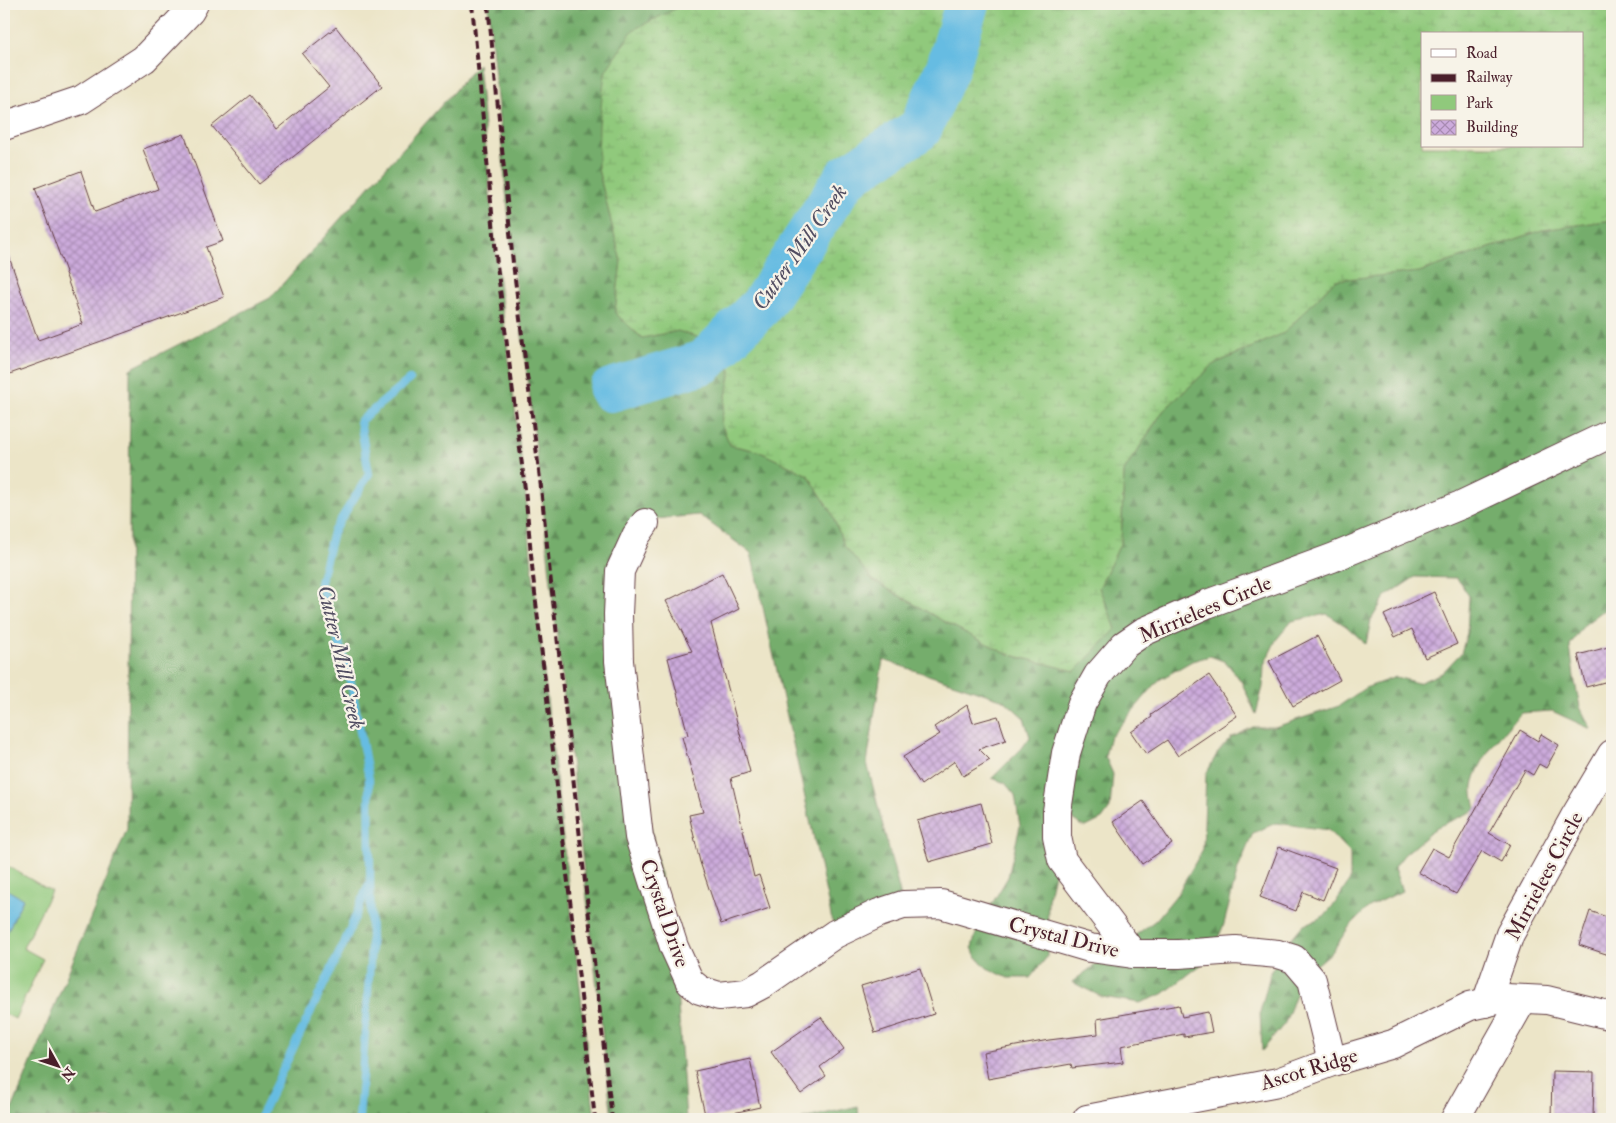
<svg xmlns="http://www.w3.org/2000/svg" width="1616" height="1123" viewBox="0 0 1616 1123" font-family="'IM FELL Double Pica',serif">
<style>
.green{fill:#90c97c;stroke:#6d7454}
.forest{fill:url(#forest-firs);stroke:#5f664c}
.wetland{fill:url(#wetland-marsh);stroke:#6d7454;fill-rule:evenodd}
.water{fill:#66bce2;stroke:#586e86}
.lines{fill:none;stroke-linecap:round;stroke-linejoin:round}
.stream{stroke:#66bce2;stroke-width:8}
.river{stroke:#66bce2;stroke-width:44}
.building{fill:url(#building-cross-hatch)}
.minor-casing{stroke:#623d43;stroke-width:30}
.minor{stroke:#fff;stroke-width:28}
.rail{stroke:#4a1f2b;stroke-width:4;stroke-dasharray:8 4;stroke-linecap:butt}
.labels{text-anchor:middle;stroke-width:4.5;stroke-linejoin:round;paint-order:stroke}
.street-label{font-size:21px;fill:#4a1f2b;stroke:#f7f3e8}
.water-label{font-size:22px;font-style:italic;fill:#524e62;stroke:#f7f3e8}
</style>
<defs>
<pattern id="forest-firs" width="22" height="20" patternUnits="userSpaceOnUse" patternTransform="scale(1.25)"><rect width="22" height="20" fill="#74ad6c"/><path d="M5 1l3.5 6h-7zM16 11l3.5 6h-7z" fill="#618c59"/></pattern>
<pattern id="wetland-marsh" width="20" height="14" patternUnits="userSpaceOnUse" patternTransform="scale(1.25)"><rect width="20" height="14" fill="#90c97c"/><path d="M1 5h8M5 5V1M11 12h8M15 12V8" fill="none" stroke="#7eac6b"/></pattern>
<pattern id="building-cross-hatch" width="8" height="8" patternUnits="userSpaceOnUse" patternTransform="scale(1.25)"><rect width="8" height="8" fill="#ccabdc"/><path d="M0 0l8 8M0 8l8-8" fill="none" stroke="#a88bb3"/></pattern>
</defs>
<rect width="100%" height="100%" fill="#f7f3e8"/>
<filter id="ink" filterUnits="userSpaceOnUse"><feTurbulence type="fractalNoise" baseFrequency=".02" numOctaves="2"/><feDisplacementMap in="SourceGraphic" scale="10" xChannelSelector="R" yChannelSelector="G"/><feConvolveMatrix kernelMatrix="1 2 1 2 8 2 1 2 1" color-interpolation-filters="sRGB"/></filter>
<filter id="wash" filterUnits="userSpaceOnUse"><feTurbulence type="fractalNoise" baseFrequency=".0096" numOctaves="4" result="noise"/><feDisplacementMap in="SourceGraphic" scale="20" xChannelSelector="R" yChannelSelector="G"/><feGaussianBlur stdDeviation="1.12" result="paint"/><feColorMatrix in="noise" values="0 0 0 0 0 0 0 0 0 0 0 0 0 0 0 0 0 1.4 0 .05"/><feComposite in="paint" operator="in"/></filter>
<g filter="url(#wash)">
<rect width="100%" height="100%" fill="#ece5c8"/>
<path class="green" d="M 4,864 L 51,891 L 23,948 L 43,959 L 15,1019 L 4,1013 Z"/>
<g class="forest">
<path d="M 488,4 L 683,4 L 679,7 L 598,169 L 621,261 L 615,313 L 642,338 L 678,331 L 716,342 L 731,371 L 721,423 L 730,445 L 758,451 L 808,475 L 831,511 L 844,545 L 873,580 L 943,621 L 1007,654 L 1075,671 L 1116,629 L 1099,588 L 1121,542 L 1124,471 L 1163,411 L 1214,364 L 1284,333 L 1335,280 L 1419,272 L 1542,230 L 1612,220 L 1612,604 L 1584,625 L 1570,645 L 1574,677 L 1580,707 L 1591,729 L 1552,711 L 1521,713 C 1504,731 1477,761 1473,786 C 1472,793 1475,803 1476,810 L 1437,827 L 1404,855 L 1394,868 L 1402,891 L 1369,907 L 1349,927 L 1332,952 L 1312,969 L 1300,984 L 1285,1023 L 1262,1051 L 1260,1012 L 1271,971 L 1289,941 L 1302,926 L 1324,916 L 1336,902 L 1350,880 L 1350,853 L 1328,830 L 1276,823 L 1253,833 L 1238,869 L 1224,924 L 1210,958 L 1163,994 L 1140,1003 L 1102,997 L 1072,982 L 1156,920 L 1178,893 L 1203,849 L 1206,774 L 1218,752 L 1231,738 L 1253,727 L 1275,727 L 1339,706 L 1365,688 L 1396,677 L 1418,683 L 1442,673 L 1461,653 L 1467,633 L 1469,596 L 1457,578 L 1415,577 L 1385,597 L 1371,620 L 1366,644 L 1346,626 L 1327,614 L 1292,621 L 1276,640 L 1264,665 L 1263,687 L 1256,714 L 1241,681 L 1226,662 L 1210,656 L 1192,661 L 1159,680 L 1109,739 L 1105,756 L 1113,774 L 1110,808 L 1102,819 L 1086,827 L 1080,825 L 1071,817 L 1062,839 L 1048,900 L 1047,957 L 1030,978 L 1008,978 L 987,968 L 975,955 L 972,947 L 978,927 L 1008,877 L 1020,826 L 1015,795 L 1005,783 L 992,778 L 1022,748 L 1030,737 L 1024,718 L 1004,700 L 883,660 L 867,763 L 903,905 L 835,934 L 751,553 L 699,515 L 645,520 L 636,536 L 619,661 L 674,947 L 686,1119 L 612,1119 L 550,574 L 541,487 L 513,263 Z"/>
<path d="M 478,64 L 497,265 L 525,489 L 533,576 L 595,1119 L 8,1119 L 127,829 L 130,369 L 270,298 Z"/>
<path d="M 858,1106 L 859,1119 L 802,1119 Z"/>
</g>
<path class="wetland" d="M 683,4 L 1612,4 L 1612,220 L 1542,230 L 1419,272 L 1335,280 L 1284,333 L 1214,364 L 1163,411 L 1124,471 L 1121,542 L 1099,588 L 1116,629 L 1075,671 L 1007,654 L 943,621 L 873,580 L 844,545 L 831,511 L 808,475 L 758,451 L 730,445 L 721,423 L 731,371 L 716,343 L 678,331 L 642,338 L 615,313 L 621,261 L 598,169 L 599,125 L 605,72 L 633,30 L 679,7 ZM 1422,34 L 1582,34 L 1582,146 L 1422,146 Z"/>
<path class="water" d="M 4,888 L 23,899 L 4,939 Z"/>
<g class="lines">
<g class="stream">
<path d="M 259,1119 L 345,941 L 368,886"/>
<path d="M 359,1119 L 371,948 L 369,779 L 350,678 L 320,583 L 333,532 L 369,474 L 360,421 L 410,379"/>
</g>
<path class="river" d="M 611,390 L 704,362 L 761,306 L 846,177 L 920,129 L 948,67 L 967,4"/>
</g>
<g id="blocks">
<g class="building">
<path d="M 336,27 L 382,86 L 259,184 L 212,126 L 250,95 L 277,129 L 329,87 L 302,54 Z"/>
<path d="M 184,134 L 223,241 L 206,247 L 224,297 L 4,376 L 4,252 L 7,251 L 38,340 L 83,324 L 65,273 L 66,272 L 35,188 L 81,171 L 95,212 L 158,189 L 143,149 Z"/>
<path d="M 722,573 L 739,609 L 711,623 L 750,772 L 731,778 L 754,877 L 759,875 L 770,908 L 721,924 L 700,862 L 689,815 L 703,812 L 682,737 L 688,735 L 668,658 L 692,651 L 666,601 Z"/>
<path d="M 1434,592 L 1457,644 L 1425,658 L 1412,629 L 1395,637 L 1384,615 Z"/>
<path d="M 1317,636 L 1340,680 L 1293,706 L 1269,661 Z"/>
<path d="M 1612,646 L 1612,680 L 1586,687 L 1578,655 Z"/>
<path d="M 1209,675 L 1237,716 L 1178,756 L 1167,740 L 1146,754 L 1131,732 L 1152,717 L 1151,715 Z"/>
<path d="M 967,705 L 973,723 L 998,716 L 1006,740 L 979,749 L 990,760 L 963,776 L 955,761 L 921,785 L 903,757 L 940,734 L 934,727 Z"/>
<path d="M 1520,730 L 1538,741 L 1541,734 L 1559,745 L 1546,768 L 1539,764 L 1533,775 L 1525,770 L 1489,833 L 1510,845 L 1501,862 L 1482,851 L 1456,894 L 1418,872 L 1432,848 L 1449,857 Z"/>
<path d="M 1143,801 L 1172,844 L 1142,864 L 1113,822 Z"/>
<path d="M 981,803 L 992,844 L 929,862 L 917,821 Z"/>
<path d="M 1279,847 L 1336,868 L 1323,900 L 1303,892 L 1296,911 L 1260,897 Z"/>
<path d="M 1590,911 L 1612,919 L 1612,956 L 1579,945 Z"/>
<path d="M 920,968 L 934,1014 L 875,1033 L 861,986 Z"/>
<path d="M 1179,1005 L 1182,1017 L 1208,1012 L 1212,1032 L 1184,1037 L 1184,1034 L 1121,1046 L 1123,1062 L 1072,1068 L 1071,1064 L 988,1079 L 983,1052 L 1049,1040 L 1098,1034 L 1097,1019 Z"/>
<path d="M 821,1017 L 844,1049 L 820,1067 L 826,1076 L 801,1094 L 771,1052 Z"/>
<path d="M 750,1059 L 760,1107 L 706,1119 L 695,1071 Z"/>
<path d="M 1552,1071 L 1594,1072 L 1593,1119 L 1551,1119 Z"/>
</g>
</g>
</g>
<g filter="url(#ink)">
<use href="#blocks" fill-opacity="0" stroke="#623d43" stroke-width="1"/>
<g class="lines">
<g class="minor-casing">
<g id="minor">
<path d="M 4,126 L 81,100 L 144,59 L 190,11 L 194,4"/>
<path d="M 645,523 L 636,536 L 620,571 L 618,614 L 619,661 L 639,837 L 674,947 L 690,982 L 700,990 L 719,996 L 746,993 L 763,984 L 835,934 L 879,913 L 903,905 L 941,904 L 1090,948 L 1133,954 L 1179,954 L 1236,950 L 1278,954 L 1294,959 L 1312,980 L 1332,1062"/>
<path d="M 1133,954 L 1062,860 L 1057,837 L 1057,811 L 1066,753 L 1082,703 L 1098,675 L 1124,645 L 1143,632 L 1207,604 L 1332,558 L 1461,505 L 1612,433"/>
<path d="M 1486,1003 L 1510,934 L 1574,818 L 1612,754"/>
<path d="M 1087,1119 L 1278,1082 L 1332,1062 L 1393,1044 L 1470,1006 L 1506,998 L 1547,1000 L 1612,1016"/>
<path d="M 1455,1119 L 1523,999"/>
</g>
</g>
<use href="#minor" class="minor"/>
<g class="rail">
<path d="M 472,4 L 497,265 L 525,489 L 533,576 L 595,1119"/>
<path d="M 488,4 L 513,263 L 541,487 L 550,574 L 612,1119"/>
</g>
</g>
</g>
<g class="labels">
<g class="street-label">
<text transform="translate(1205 609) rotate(-23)" y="7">Mirrielees Circle</text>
<text transform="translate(1544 876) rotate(-62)" y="7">Mirrielees Circle</text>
<text transform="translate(665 913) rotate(71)" y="7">Crystal Drive</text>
<text transform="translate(1064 937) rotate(14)" y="7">Crystal Drive</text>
<text transform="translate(1309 1069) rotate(-17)" y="7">Ascot Ridge</text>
</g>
<g class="water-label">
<text transform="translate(799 247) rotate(-55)" y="8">Cutter Mill Creek</text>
<text transform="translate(342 657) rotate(77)" y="8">Cutter Mill Creek</text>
</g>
</g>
<rect width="1616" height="1123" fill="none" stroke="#f7f3e8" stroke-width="20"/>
<rect x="1421" y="32" width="162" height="115" fill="#f7f3e8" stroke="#b29e9c"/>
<rect x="1431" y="49" width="25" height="8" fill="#ffffff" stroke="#b29e9c"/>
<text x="1466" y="58" font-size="15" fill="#4a1f2b">Road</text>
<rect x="1431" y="74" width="25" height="8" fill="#4a1f2b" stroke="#b29e9c"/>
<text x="1466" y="82" font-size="15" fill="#4a1f2b">Railway</text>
<rect x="1431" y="95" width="25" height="15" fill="#90c97c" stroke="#b29e9c"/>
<text x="1466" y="108" font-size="15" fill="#4a1f2b">Park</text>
<rect x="1431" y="120" width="25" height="15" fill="url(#building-cross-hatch)" stroke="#b29e9c"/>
<text x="1466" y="132" font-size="15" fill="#4a1f2b">Building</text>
<g transform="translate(58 1066) rotate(130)" stroke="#f7f3e8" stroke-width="4" paint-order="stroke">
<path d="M0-4L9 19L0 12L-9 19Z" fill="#4a1f2b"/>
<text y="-8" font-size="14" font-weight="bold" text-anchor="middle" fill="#4a1f2b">N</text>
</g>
</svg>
